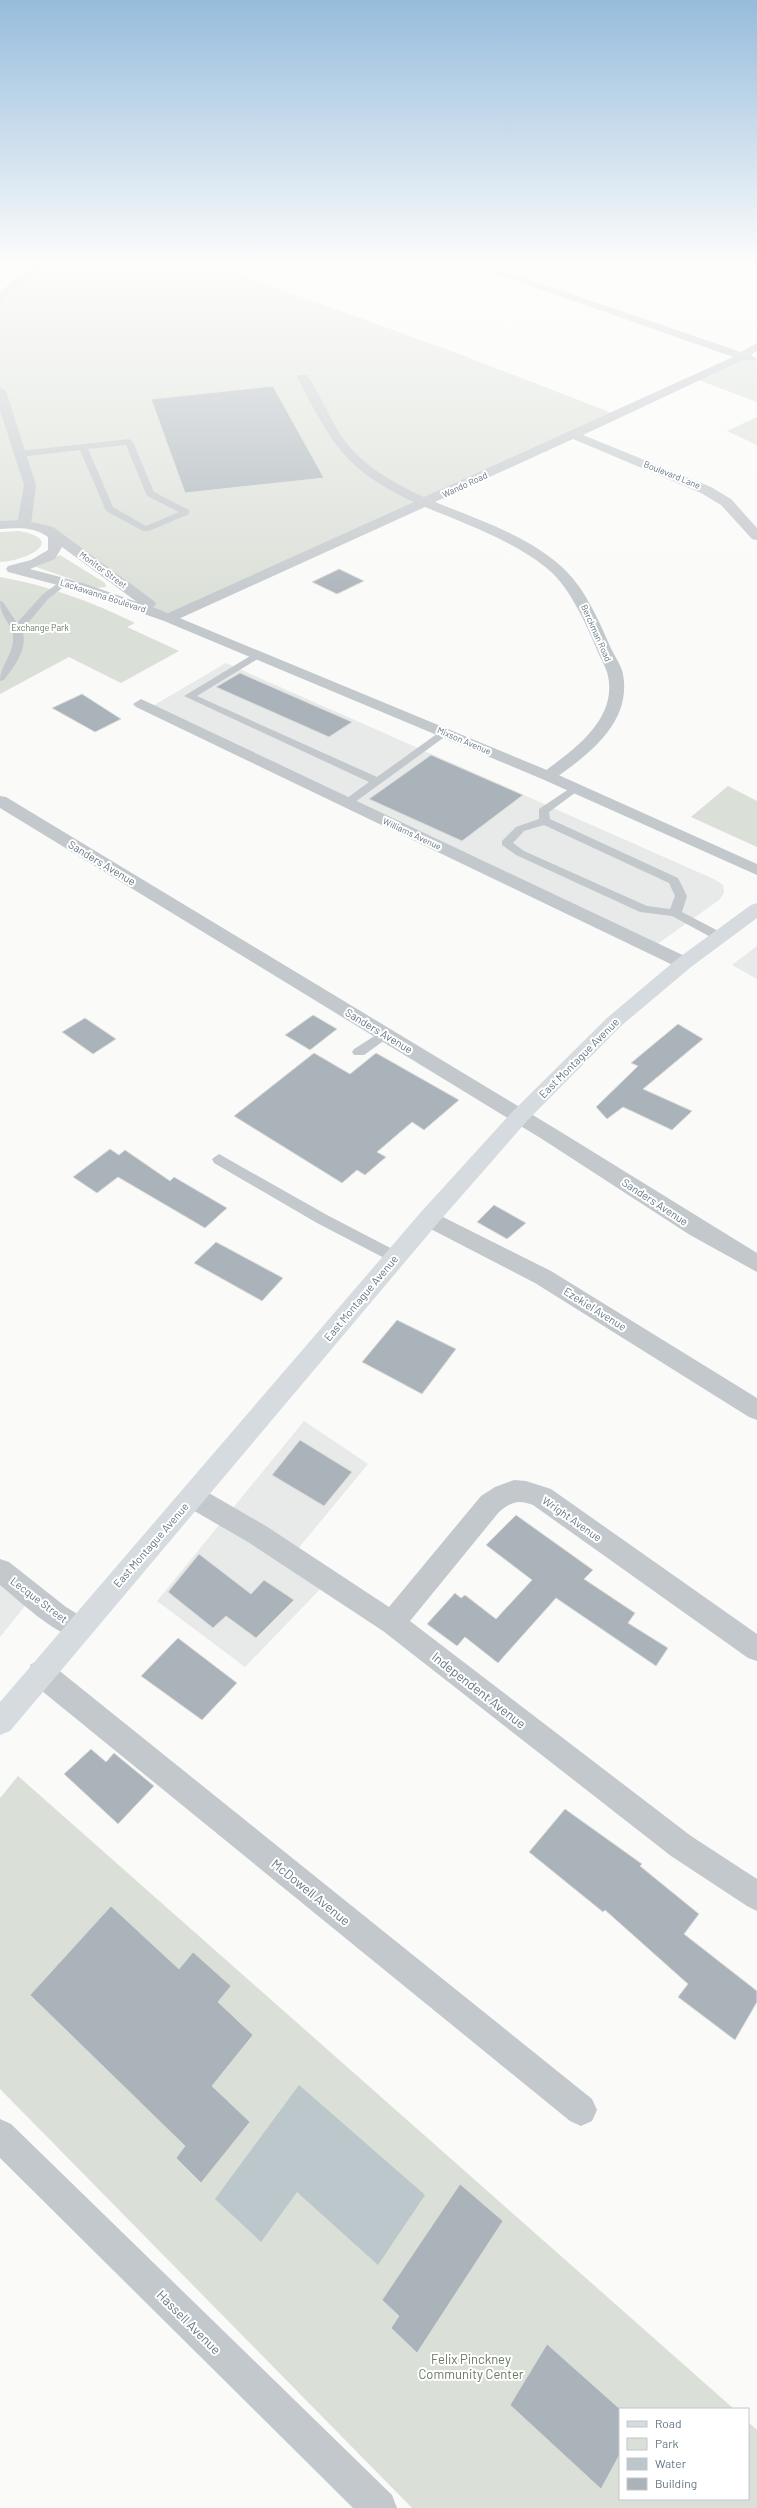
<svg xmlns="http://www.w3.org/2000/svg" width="757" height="2508" viewBox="0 0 757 2508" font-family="Barlow,sans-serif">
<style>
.built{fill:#e8e9e9}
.green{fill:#dadfd7}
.water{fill:#bbc7cb}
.building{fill:#aab3b9;stroke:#dcdcda}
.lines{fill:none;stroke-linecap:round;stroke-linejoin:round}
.service{fill:#c3c8cc;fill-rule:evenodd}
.minor{fill:#c3c8cc;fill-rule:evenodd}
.tertiary{fill:#c3c8cc;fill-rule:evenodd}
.secondary{fill:#d6dbdf;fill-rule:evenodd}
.labels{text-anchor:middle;stroke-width:4;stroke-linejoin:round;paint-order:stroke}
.far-street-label{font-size:9px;fill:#657683;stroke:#fff}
.far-park-label{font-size:9px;fill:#687a64;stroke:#fff}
.street-label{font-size:11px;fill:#657683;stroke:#fff}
.near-street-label{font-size:13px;fill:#657683;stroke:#fff}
.near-park-label{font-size:13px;fill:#687a64;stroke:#fff}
</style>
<rect width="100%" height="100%" fill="#fafaf8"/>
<g class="built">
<path d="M 226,663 L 716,880 L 723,885 L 724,893 L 719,900 L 652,948 L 149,708 Z"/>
<path d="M 757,946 L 757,979 L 732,965 Z"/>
<path d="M 304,1421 L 368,1464 L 292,1556 L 329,1580 L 245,1667 L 157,1601 Z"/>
<path d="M 0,1570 L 33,1596 L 0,1637 Z"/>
</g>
<g class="green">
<path d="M 40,263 L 208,263 L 454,352 L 617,415 L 169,618 L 48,530 L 0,525 L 0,406 L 4,405 L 0,386 L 0,298 Z"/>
<path d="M 743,356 L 757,361 L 757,402 L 696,379 Z"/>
<path d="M 757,417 L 757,445 L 727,431 Z"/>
<path d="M 19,531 C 68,540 26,561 0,562 L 0,532 Z"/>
<path d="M 60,555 L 105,583 L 106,587 L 97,588 L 36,567 Z"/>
<path d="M 0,577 C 47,585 92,602 135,623 L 127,627 L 179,651 L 121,683 L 69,657 L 0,694 Z"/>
<path d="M 728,786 L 757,801 L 757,847 L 691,817 Z"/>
<path d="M 18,1776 L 734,2409 L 620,2409 L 620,2499 L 748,2499 L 748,2422 L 757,2430 L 757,2508 L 412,2508 L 0,2089 L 0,1798 Z"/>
</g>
<path class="water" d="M 299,2085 L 425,2195 L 378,2265 L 297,2192 L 261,2242 L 215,2199 Z"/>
<g class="building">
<path d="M 273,386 L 324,478 L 185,493 L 151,399 Z"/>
<path d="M 339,569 L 364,581 L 337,594 L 312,582 Z"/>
<path d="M 240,673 L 352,722 L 329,737 L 216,687 Z"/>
<path d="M 82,694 L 121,719 L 95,732 L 52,708 Z"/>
<path d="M 431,755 L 523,795 L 462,841 L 369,799 Z"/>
<path d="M 313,1015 L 337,1029 L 310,1050 L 285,1035 Z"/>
<path d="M 85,1018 L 116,1039 L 93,1054 L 62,1032 Z"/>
<path d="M 678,1024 L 703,1039 L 643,1089 L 692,1111 L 672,1130 L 623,1107 L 607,1119 L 596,1107 L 638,1066 L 631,1063 Z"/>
<path d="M 314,1053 L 350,1074 L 376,1053 L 459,1100 L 424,1130 L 412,1122 L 377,1152 L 386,1157 L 365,1175 L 357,1170 L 342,1183 L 234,1116 Z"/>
<path d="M 110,1149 L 119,1155 L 125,1150 L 170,1181 L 174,1177 L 227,1208 L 205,1228 L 118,1177 L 97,1193 L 73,1177 Z"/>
<path d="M 494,1205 L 526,1223 L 507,1239 L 477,1222 Z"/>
<path d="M 216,1242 L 283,1278 L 262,1301 L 194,1263 Z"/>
<path d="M 397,1320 L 456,1349 L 422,1394 L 362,1362 Z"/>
<path d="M 300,1440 L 352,1472 L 324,1506 L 272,1475 Z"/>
<path d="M 516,1515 L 593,1570 L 584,1579 L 635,1613 L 628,1623 L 668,1648 L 656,1666 L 556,1598 L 498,1663 L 465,1637 L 457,1646 L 427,1624 L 455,1593 L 461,1598 L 465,1595 L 496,1619 L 532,1580 L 486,1545 Z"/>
<path d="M 199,1554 L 251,1594 L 264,1580 L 294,1600 L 256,1638 L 226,1616 L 213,1628 L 168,1592 Z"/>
<path d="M 178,1638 L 237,1683 L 202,1720 L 141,1676 Z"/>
<path d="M 91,1749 L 106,1762 L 114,1753 L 154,1786 L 118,1824 L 64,1774 Z"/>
<path d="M 565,1809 L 642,1864 L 640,1866 L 699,1914 L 684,1934 L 757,1991 L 757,2002 L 735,2040 L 678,1997 L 688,1984 L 605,1910 L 603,1912 L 529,1852 Z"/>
<path d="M 111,1906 L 179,1969 L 193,1952 L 231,1986 L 218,2002 L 253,2035 L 212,2086 L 250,2122 L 201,2183 L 176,2158 L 185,2146 L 30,1995 Z"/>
<path d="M 460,2184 L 503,2221 L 417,2353 L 391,2328 L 399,2316 L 382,2300 Z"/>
<path d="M 547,2344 L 620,2409 L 620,2454 L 601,2489 L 510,2405 Z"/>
</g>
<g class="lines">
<g class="service">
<path d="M 129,439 L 133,442 L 154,492 L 189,510 L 189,514 L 149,531 L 143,531 L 106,511 L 80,450 L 20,457 L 16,454 L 20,451 ZM 126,445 L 147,496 L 179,512 L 146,526 L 113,507 L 88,449 Z"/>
<path d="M 62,580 L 70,582 L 48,599 L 22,630 C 29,648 14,667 4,680 L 0,681 C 0,666 12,656 13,641 C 15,625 0,619 0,601 L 3,602 L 17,623 L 42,595 Z"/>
<path d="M 257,652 L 261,653 L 261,657 L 197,696 L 377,777 L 441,731 L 445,730 L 450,733 L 351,805 L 343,805 L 343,801 L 369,782 L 184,696 Z"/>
<path d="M 575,785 L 581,788 L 579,790 L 549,812 L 550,819 L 678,878 L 687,896 L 682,912 L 724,934 L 726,937 L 724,940 L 716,940 L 672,916 L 640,912 L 516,855 L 502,845 L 502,841 L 516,827 L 539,819 L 539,809 ZM 544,825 L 669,883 L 675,896 L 670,909 L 647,906 L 524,851 L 513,843 L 524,831 Z"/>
<path d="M 384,1030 L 391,1034 L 389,1037 L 364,1055 L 354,1055 L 352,1052 L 354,1049 Z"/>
<path d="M 219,1154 L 327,1215 L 400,1253 L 403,1257 L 400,1261 L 390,1261 L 317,1223 L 214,1163 L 212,1159 Z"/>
</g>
<g class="minor">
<path d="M 33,263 L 46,263 L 0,301 L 0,292 Z"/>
<path d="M 465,263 L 481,263 L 741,352 L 757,343 L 757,351 L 751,355 L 757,359 L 755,361 L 743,360 L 583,435 L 711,487 L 731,499 L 757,528 L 757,540 L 752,539 L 721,505 L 701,493 L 573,439 L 435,502 C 479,520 532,537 566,571 C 586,591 598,619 609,644 C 613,654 621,664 623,674 C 632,723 588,755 554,779 L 542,779 L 540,776 L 542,773 C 574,750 620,718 607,672 C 604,663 598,654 595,645 C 585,622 574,598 558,579 C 530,547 464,523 425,507 L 174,621 L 169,622 L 162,618 L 164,615 L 414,502 C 343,469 332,443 297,377 L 299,375 L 307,375 C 319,392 327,413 338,431 C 358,463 391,482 424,497 L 733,357 Z"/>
<path d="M 0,387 L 6,391 L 36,485 L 31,524 L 24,528 L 17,524 L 24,485 L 0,410 Z"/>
<path d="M 141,699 L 691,959 L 693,963 L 691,967 L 677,967 L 136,707 L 133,704 Z"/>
<path d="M 0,796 L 6,797 L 556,1129 L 757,1253 L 757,1272 L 690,1235 L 542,1139 L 0,808 Z"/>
<path d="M 429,1210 L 551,1271 L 757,1398 L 757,1420 L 749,1417 L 535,1283 L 421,1224 L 418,1218 L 421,1212 Z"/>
<path d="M 514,1480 L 526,1481 L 551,1489 L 757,1634 L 757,1661 L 748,1658 L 533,1505 C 518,1499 511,1502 499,1512 L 410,1621 L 691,1836 L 757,1879 L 757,1911 L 747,1906 L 671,1856 L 383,1631 L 248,1542 L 184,1505 L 181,1497 L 184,1489 L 193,1486 L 202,1489 L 266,1526 L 389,1607 L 481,1496 L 495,1487 Z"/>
<path d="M 0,1559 L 9,1562 L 66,1607 L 87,1620 L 91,1628 L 87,1636 L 78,1640 C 49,1629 24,1605 0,1585 Z"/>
<path d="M 41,1661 L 51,1664 L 592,2099 L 597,2110 L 592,2121 L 581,2126 L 570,2121 L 31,1682 L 28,1673 L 31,1664 Z"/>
<path d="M 0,2119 L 11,2124 L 392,2495 L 397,2508 L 353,2508 L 0,2158 Z"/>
</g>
<path class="tertiary" d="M 24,520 L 53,527 L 154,601 L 156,604 L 153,607 L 554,773 L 757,864 L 757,875 L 542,779 L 164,621 L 73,589 L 8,572 L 6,569 L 8,566 L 31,560 L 48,550 L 48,537 C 34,526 16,528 0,529 L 0,521 ZM 62,547 L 137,602 L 83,583 L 30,569 L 55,559 Z"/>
<path class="secondary" d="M 757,903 L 757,918 L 691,967 L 621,1026 L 527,1121 L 437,1224 L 10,1731 L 0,1735 L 0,1702 L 421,1212 L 513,1111 L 607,1018 L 677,959 L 751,905 Z"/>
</g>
<linearGradient id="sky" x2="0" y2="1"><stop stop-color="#96bcdc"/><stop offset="0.43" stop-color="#fdfdfc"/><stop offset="1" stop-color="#fdfdfc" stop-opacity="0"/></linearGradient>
<rect width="757" height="614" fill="url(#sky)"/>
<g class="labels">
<g class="far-street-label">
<text transform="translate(672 475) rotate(22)" y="3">Boulevard Lane</text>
<text transform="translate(465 485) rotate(-25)" y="3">Wando Road</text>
<text transform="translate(103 570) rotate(36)" y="3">Monitor Street</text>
<text transform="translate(103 596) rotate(18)" y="3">Lackawanna Boulevard</text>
<text transform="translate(596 633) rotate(66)" y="3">Berckman Road</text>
<text transform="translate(464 741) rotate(23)" y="3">Mixson Avenue</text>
<text transform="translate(412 834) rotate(25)" y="3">Williams Avenue</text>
</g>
<g class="far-park-label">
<text x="40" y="631">Exchange Park</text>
</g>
<g class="street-label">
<text transform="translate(102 863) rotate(31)" y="4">Sanders Avenue</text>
<text transform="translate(379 1031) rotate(31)" y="4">Sanders Avenue</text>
<text transform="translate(579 1058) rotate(-45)" y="4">East Montague Avenue</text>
<text transform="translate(655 1202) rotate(33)" y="4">Sanders Avenue</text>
<text transform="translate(361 1298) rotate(-50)" y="4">East Montague Avenue</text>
<text transform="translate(595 1309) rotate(32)" y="4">Ezekiel Avenue</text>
<text transform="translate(572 1519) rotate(35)" y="4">Wright Avenue</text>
<text transform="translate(151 1545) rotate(-49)" y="4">East Montague Avenue</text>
<text transform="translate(39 1600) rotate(37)" y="4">Lecque Street</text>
</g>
<g class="near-street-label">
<text transform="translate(479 1690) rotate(38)" y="5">Independent Avenue</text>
<text transform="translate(311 1892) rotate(39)" y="5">McDowell Avenue</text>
<text transform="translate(189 2322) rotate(45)" y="5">Hassell Avenue</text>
</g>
<g class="near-park-label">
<text x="471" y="2364">Felix Pinckney<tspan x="471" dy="15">Community Center</tspan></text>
</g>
</g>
<rect x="619" y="2408" width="130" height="92" fill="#ffffff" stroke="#c1c8cd"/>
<rect x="627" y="2421" width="20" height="6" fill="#d6dbdf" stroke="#c1c8cd"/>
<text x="655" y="2428" font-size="12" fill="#657683">Road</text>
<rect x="627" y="2438" width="20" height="12" fill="#dadfd7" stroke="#c1c8cd"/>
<text x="655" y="2448" font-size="12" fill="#657683">Park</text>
<rect x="627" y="2458" width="20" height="12" fill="#bbc7cb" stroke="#c1c8cd"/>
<text x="655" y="2468" font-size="12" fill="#657683">Water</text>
<rect x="627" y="2478" width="20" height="12" fill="#aab3b9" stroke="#c1c8cd"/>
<text x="655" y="2488" font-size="12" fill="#657683">Building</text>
</svg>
